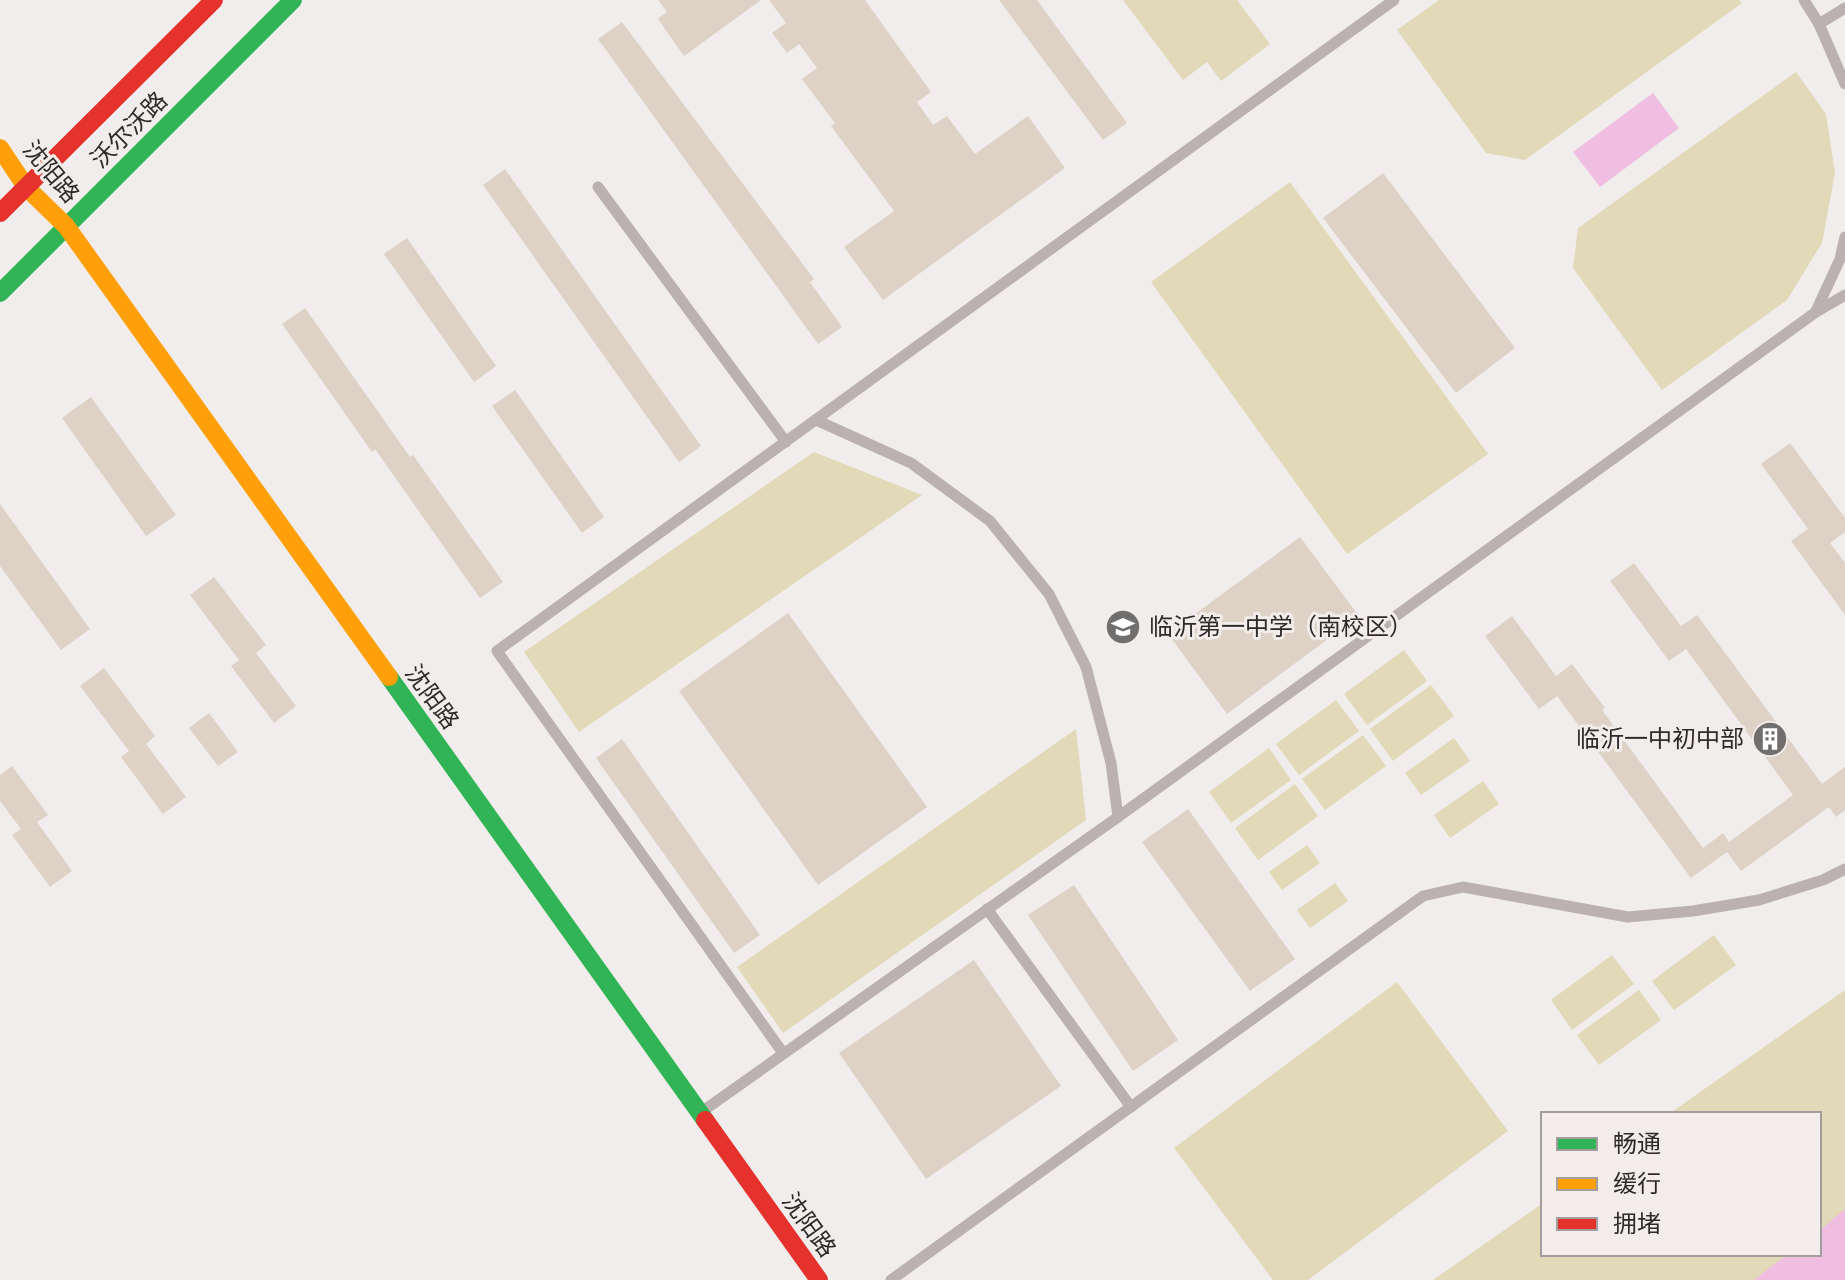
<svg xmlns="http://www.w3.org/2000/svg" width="1845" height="1280" viewBox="0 0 1845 1280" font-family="'DejaVu Sans','Noto Sans SC',sans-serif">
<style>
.green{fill:#e1d9b7}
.water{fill:#efbee0}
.building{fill:#ded2c6}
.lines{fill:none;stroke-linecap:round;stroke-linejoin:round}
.lane{stroke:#bbb1b2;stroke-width:11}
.fast{stroke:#30b455;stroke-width:18}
.slow{stroke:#ff9f0a;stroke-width:18}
.jam{stroke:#e5322d;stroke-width:18}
.labels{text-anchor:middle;stroke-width:6;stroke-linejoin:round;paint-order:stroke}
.street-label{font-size:24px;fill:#2d2a2a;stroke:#f2ecea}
.poi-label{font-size:24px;fill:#2d2a2a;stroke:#f2ecea;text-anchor:start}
</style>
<rect width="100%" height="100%" fill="#f0edec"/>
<g class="green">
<path d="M 1123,0 L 1237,0 L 1270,44 L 1221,81 L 1207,62 L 1183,80 Z"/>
<path d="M 1439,0 L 1739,0 L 1742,3 L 1525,160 L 1486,153 L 1397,30 Z"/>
<path d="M 1796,72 L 1826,114 L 1835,173 L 1822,243 L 1787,300 L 1662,390 L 1573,268 L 1578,228 Z"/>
<path d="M 1290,182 L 1488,454 L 1347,554 L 1151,282 Z"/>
<path d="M 814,452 L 922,495 L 579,732 L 524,652 Z"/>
<path d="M 1404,650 L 1427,681 L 1367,725 L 1344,694 Z"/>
<path d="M 1431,685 L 1454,716 L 1393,761 L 1370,729 Z"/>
<path d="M 1336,700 L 1359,731 L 1299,775 L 1276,744 Z"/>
<path d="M 1076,729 L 1086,820 L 783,1033 L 737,967 Z"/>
<path d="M 1363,735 L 1386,766 L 1325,810 L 1302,779 Z"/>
<path d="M 1454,738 L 1470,761 L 1421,795 L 1405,773 Z"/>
<path d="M 1269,748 L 1291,780 L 1231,823 L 1209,792 Z"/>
<path d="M 1483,781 L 1499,804 L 1450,838 L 1434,815 Z"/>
<path d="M 1295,784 L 1318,816 L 1258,860 L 1235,828 Z"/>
<path d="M 1307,845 L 1320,863 L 1282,890 L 1269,872 Z"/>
<path d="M 1335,883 L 1348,901 L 1310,928 L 1297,910 Z"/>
<path d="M 1714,935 L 1736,965 L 1674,1010 L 1652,981 Z"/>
<path d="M 1612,955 L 1634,984 L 1572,1030 L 1551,1000 Z"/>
<path d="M 1397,982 L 1508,1131 L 1308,1280 L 1273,1280 L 1174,1148 Z"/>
<path d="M 1639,990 L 1661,1020 L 1599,1065 L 1577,1035 Z"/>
<path d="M 1845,990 L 1845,1280 L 1433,1280 L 1543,1203 L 1543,1254 L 1819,1254 L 1819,1114 L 1669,1114 Z"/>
</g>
<g class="water">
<path d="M 1653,93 L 1679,128 L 1600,187 L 1573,152 Z"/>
<path d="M 1845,1209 L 1845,1280 L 1754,1280 L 1788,1254 L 1819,1254 L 1819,1231 Z"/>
</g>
<g class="building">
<path d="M 658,0 L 761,0 L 684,56 L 658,19 L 667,12 Z"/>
<path d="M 769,0 L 865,0 L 931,92 L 917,102 L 933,125 L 947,116 L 975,154 L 1028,116 L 1065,168 L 883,300 L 844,247 L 894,211 L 831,126 L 835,123 L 802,79 L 817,68 L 799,44 L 787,53 L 772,33 L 786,23 Z"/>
<path d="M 999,0 L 1037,0 L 1127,123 L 1103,140 Z"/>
<path d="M 622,22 L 814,279 L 810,282 L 842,327 L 818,344 L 598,39 Z"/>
<path d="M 505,169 L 701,446 L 679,462 L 483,185 Z"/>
<path d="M 1383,173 L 1515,348 L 1456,393 L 1323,218 Z"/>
<path d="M 407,238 L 496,366 L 474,382 L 384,254 Z"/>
<path d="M 305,308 L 410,457 L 413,455 L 503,582 L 480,598 L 375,449 L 372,452 L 282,324 Z"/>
<path d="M 515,390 L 604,517 L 582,533 L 492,406 Z"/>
<path d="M 91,397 L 176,515 L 146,536 L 62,418 Z"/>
<path d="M 1790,443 L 1845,518 L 1845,532 L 1830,543 L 1845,563 L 1845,615 L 1791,541 L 1808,529 L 1761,464 Z"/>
<path d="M 0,504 L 90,629 L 61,650 L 0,566 Z"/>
<path d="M 1300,537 L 1359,616 L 1227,714 L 1168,634 Z"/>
<path d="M 1634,563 L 1681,626 L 1697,615 L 1822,784 L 1845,767 L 1845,810 L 1836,817 L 1829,807 L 1741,871 L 1727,852 L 1691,878 L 1557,696 L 1539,709 L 1485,636 L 1512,616 L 1556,676 L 1572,664 L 1605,708 L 1602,710 L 1703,848 L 1723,833 L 1729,842 L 1793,795 L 1686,649 L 1669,661 L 1610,581 Z"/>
<path d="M 214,577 L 266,645 L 256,653 L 296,706 L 274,723 L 231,666 L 239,660 L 190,595 Z"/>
<path d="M 788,613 L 927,807 L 818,885 L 679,691 Z"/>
<path d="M 104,668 L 155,736 L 146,744 L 186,797 L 163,814 L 121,757 L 129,751 L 80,686 Z"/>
<path d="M 209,713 L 238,752 L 218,766 L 189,728 Z"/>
<path d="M 622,739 L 760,935 L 734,953 L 596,758 Z"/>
<path d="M 12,766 L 48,815 L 37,822 L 72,871 L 50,887 L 12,835 L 21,829 L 0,801 L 0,775 Z"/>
<path d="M 1188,809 L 1295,959 L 1250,991 L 1142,842 Z"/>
<path d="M 1074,885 L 1178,1040 L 1133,1071 L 1028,915 Z"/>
<path d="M 974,960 L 1061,1086 L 926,1179 L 839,1053 Z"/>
</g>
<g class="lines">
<g class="lane">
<path d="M 1804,0 L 1819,24 L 1845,84"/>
<path d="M 1819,24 L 1845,8"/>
<path d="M 598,187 L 786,442"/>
<path d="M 1816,311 L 1840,259 L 1845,237"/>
<path d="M 816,420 L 911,463 L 990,521 L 1049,594 L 1086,667 L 1111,763 L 1118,817"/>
<path d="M 987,909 L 1131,1107"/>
<path d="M 783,1053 L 497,651 L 1394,0"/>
<path d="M 700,1113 L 1118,817 L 1816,312 L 1845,295"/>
<path d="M 891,1280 L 1423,896 L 1463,887 L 1628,917 L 1693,911 L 1759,900 L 1823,880 L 1845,869"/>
</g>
<g class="fast">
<path d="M 0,293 L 293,0"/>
<path d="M 389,677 L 705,1120"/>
</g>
<path class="slow" d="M 0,148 L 26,187 L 66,226 L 389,677"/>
<g class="jam">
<path d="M 0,213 L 214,0"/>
<path d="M 705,1120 L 819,1280"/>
</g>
</g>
<defs>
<g id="school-disc" transform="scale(1.8)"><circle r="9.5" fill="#716e6e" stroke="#f2ecea"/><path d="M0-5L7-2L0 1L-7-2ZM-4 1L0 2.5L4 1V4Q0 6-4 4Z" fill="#fff"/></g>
<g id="building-disc" transform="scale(1.8)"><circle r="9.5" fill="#716e6e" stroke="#f2ecea"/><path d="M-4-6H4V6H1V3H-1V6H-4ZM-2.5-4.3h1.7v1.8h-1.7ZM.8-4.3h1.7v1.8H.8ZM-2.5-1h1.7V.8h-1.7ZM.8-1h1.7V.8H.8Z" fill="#fff"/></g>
</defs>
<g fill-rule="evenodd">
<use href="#school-disc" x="1123" y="627"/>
<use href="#building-disc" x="1770" y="739"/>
</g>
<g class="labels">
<g class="street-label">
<text transform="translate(129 130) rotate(-45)" y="8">沃尔沃路</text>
<text transform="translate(51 172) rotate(50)" y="8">沈阳路</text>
<text transform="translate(432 697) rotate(54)" y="8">沈阳路</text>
<text transform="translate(809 1225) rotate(54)" y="8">沈阳路</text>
</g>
<g class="poi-label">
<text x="1149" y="635">临沂第一中学（南校区）</text>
<text x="1744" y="747" text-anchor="end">临沂一中初中部</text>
</g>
</g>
<rect x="1541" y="1112" width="280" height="144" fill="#f2ecea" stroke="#a39e9d" stroke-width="2"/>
<rect x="1557" y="1138" width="40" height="12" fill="#30b455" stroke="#a39e9d" stroke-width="2"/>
<text x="1613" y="1152" font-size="24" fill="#2d2a2a">畅通</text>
<rect x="1557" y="1178" width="40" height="12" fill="#ff9f0a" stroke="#a39e9d" stroke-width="2"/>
<text x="1613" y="1192" font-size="24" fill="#2d2a2a">缓行</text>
<rect x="1557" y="1218" width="40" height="12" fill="#e5322d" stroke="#a39e9d" stroke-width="2"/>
<text x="1613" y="1232" font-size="24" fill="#2d2a2a">拥堵</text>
</svg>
